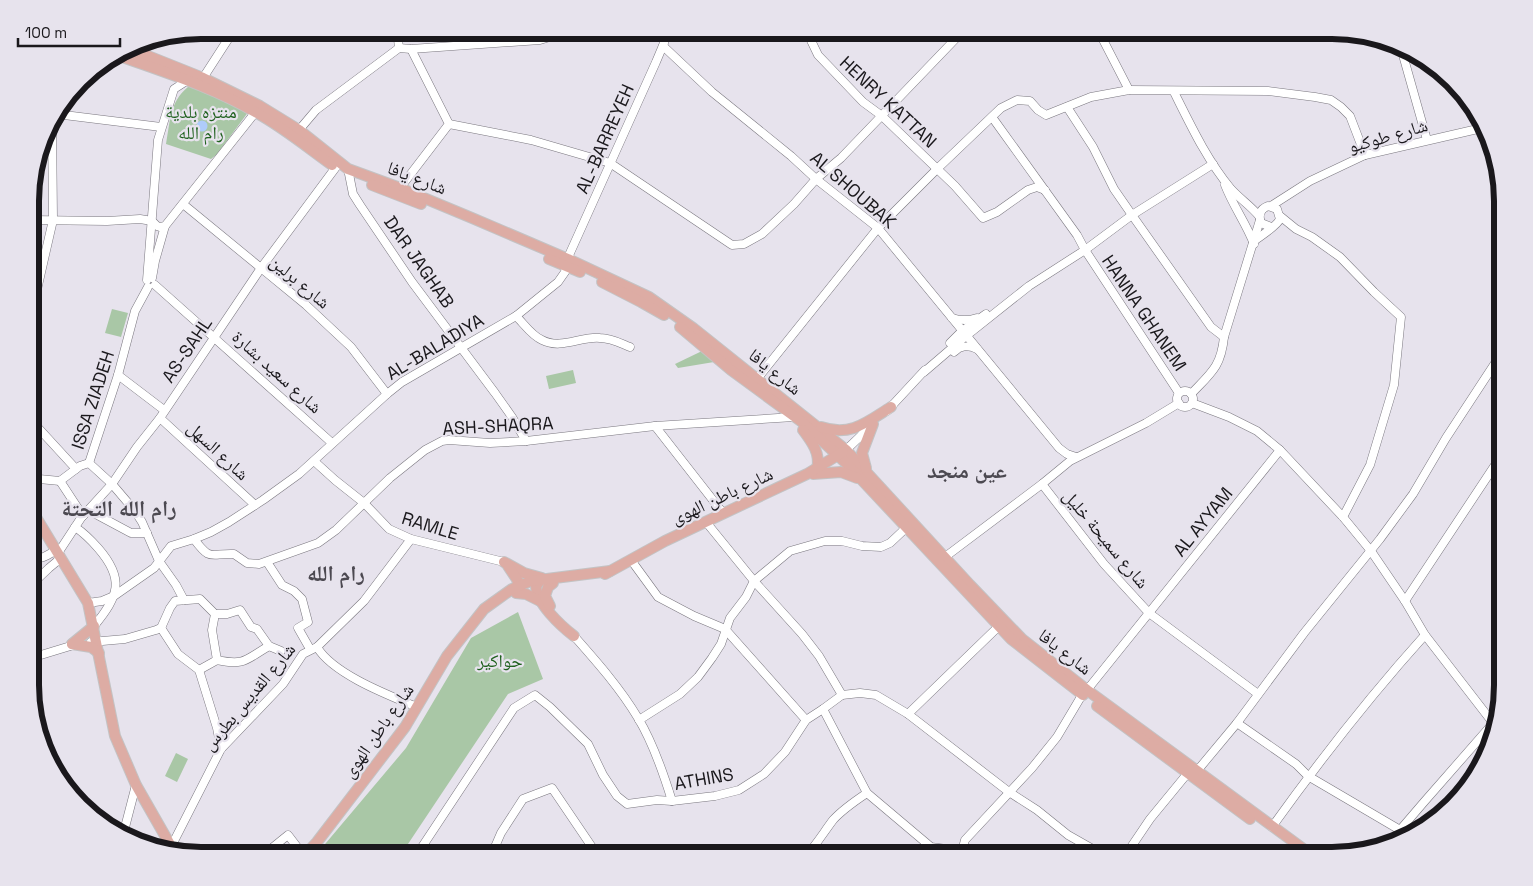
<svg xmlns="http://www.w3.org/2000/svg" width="1533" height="886" viewBox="0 0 1533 886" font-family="'Space Grotesk','Noto Naskh Arabic',sans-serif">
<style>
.green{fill:#a9c7a6}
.water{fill:#afccfa}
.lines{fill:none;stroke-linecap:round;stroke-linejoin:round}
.minor-casing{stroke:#7a777f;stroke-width:9}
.major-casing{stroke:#c3c3c4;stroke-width:12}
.minor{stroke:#fff;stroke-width:8}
.major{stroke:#ddaca4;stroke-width:10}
.labels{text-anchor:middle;stroke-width:4.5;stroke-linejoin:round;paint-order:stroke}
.street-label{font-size:18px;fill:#1a181c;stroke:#e7e3ed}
.park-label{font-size:18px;fill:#1f611e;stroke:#e7e3ed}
.district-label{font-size:22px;font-weight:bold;fill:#4c4951;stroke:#e7e3ed}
.rim{fill:none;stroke:#1a181c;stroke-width:6}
</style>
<rect width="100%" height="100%" fill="#e7e3ed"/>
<g class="green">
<path d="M 257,30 L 279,30 L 268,40 Z"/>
<path d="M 193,83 L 249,111 L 217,154 L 211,159 L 166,144 C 171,118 169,100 193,83 Z"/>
<path d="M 112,309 L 128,313 L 121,337 L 105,333 Z"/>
<path d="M 702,351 L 714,362 L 678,368 L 675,364 Z"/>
<path d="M 573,370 L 576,383 L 549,389 L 546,376 Z"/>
<path d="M 518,612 L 543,679 L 508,694 L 400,856 L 315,856 L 406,748 L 471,638 Z"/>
<path d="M 176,753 L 188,759 L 177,782 L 165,776 Z"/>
</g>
<circle class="water" cx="202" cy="126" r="5.5"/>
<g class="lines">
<g class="minor-casing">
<g id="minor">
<path d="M 397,30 L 399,48"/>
<path d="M 806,30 L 818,55 L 863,102 L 882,116 L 955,186 L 983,218 L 997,212 L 1028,190 L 1037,187 L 1045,190"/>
<path d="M 1098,30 L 1129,90"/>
<path d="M 663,46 L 712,92 L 791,156 L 816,179 L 878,228 L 1059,448 L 1067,454 L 1076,457"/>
<path d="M 1401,48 L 1427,140"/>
<path d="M 1174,92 C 1191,126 1207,160 1231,189 C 1240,199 1251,206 1259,216"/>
<path d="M 1067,107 L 1093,147 L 1114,189 L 1132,215 L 1211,327 L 1224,337"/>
<path d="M 56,114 L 161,127"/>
<path d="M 992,117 L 1077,235 L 1085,250 L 1179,393"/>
<path d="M 449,124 L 531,140 L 610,163 L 732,245 L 744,244 L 762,234 L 794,204 L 816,179 L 841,158 L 964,30"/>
<path d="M 299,130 L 316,110 L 399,48 L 411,49 L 540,40 L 573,30"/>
<path d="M 348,169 L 353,194 L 360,205 L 412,282 L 495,393 L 512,417 L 526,441"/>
<path d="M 1225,185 C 1233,206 1246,223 1254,244"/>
<path d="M 400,188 L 449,124 L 411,49"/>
<path d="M 183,204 L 306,305 L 351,347 L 387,394"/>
<path d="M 1271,206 L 1310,181 L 1365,155 L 1482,128"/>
<path d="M 1280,216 L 1296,229 L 1312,237 L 1340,257 L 1374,292 L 1401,317 L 1394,385 L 1370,465 L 1343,517"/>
<path d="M 31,220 L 107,221 L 140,219 L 152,221 L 157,226 L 160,227 L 165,226 L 258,109"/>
<path d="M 1254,241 C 1262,235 1277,226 1280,219 L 1277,209 L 1268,206 C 1260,209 1258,215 1261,223 L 1271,227"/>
<path d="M 152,278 L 155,261 L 165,226"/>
<path d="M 147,280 L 158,140 L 174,89 L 188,80 L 203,78 L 234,30"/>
<path d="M 155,285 L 332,443"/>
<path d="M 31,316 L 53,220 L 52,119"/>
<path d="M 516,316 C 524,324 532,336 542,340 C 561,350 581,336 600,338 C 611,338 620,343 630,347"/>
<path d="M 952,318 C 961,321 968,321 977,318"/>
<path d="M 950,343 L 962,331 L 986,314"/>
<path d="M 954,352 C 961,345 968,345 977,349"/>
<path d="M 924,372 L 966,336 L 1029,286 L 1085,250 L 1132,215 L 1213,164"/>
<path d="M 118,375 L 164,410"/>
<path d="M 757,379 L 878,228 L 937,169 L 1001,108 L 1017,100 L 1030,101 L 1038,110 L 1046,115 L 1091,97 L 1129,90 L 1268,91 L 1315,97 L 1331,100 L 1341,107 L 1350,116 L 1365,155"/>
<circle cx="1185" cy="399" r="8"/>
<path d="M 1191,394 C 1211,373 1221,367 1224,337 L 1260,220"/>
<path d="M 1192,403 L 1229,417 L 1257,431 L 1280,450 L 1343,517 L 1371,551 L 1405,601 L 1425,635 L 1493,723"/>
<path d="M 887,411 L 925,370"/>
<path d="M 160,418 L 255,505"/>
<path d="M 31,420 L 76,469"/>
<path d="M 655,426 L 723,513"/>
<path d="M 846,450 L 871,426"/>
<path d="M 314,461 L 335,480 L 364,503 L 389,529 L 411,539 L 504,562"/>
<path d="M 89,463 L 112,484 L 135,511 L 142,522 L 159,561 L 176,585 L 184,600"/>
<path d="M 31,468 L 39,479"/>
<path d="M 31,481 L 39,479 L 60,481 L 80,466 L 89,463 L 118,375 L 135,311 L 148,287"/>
<path d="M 60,481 L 83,516"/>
<path d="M 1042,484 L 1104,564 L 1149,613 L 1258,694"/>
<path d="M 88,510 L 131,533 L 147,533"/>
<path d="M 706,522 L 754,581 L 802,634 L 819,656 L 842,695"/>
<path d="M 75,527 C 84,533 91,540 98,548 C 125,579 119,596 94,626"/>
<path d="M 194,539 C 211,562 210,553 234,554 L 247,563 L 259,564 L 318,543 L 336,530 L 390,478 L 425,450 L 442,441 L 449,440 L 490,443 L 526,441 L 655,426 L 794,417"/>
<path d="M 58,553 L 81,518 L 112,484 L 137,447 L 160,418 L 261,268 L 339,163"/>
<path d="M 945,557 L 1042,484 L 1070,461 L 1146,423 L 1179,403"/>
<path d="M 31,559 C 41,560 48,555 56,550"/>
<path d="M 631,560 L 658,597 L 694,616 L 725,629 L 806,720"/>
<path d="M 267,562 L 282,585 L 294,591 L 302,599 L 308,622 L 298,628 L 310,649"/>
<path d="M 31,585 L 49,568 L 61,558"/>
<path d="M 1405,601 L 1503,453"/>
<path d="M 88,603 L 102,601 L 114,596 L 154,568 L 171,546 L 194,539 L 211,532 L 229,522 L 263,500 L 299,474 L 387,394 L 402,382 L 516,316 L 558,282 L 565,272 L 570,253 L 656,62 L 664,43 L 665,30"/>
<path d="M 215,614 L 227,614 L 240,610 L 251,627 L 257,629 L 269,646 L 281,651"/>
<path d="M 161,628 L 178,654 L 199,670 L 217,728 L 221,749"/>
<path d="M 574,636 C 597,662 620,688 638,718 C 652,741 664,775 672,801"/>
<path d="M 91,642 L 125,639 L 156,630 L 161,628 L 170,608 L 175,601 L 200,599 L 215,614 L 212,630 L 217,660"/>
<path d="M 317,647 C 333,674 388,695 417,707"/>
<path d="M 31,658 L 77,644"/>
<path d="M 199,670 L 217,660 C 245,666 245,660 269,646"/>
<path d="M 1087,690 L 1280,450"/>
<path d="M 908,714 L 998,627"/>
<path d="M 639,720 L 680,694 L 698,677 L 712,658 L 721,644 L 730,618 L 746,597 L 754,581 L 790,551 L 825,541 L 842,541 L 862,546 L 881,547 L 890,543 L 906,528"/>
<path d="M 1237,723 L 1304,633 L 1380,539 L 1413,494 L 1446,438 L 1503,351"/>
<path d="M 867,793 L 931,847 L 962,851 L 968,856"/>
<path d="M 1272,827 C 1320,760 1370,696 1425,635"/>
<path d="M 123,835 L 136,785"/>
<path d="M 1394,840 L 1400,830 L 1424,802 L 1495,721"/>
<path d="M 171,847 L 221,749 L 283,684 L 303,654 L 317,647 L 364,601 L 411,539"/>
<path d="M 962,851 L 965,840 L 1032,768 L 1057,737 L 1082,695"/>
<path d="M 262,856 L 288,835 L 304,856"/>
<path d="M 370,856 L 380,853 L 385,856"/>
<path d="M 416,856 L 514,708 L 535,695 L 550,707 L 588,744 L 603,775 L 617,796 L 627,804 L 657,800 L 672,801 L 715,796 L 739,790 L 764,774 L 785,752 L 806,720 L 823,709 L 842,695 L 860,693 L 876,695 L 908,714 L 1009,792 L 1037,810 L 1068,835 L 1105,856"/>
<path d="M 491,856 L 501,833 L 523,799 L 552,788 L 594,850 L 601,856"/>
<path d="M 806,856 C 816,845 824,832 833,820 C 843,809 855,801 867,793 L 823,709"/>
<path d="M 1125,856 L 1150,819 L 1187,774 L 1197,771 L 1237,723 L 1296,764 L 1308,776 L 1400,830"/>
</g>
</g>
<g class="major-casing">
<g id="major">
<path d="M 128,48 L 203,78 L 260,106 L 299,130 L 348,169 L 400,188 L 472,218 L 568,259 L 649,297 L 693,328 L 846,450 L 970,585 L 1022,639 L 1087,690 L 1313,856"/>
<path d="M 117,55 C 164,72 213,87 257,113 C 284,128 307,147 332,165"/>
<path d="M 372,185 L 421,204"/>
<path d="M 549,259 L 580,272"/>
<path d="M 602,282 L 641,302 L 664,315"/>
<path d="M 680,327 L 731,370 L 802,422 L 846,463 L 1011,639 L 1083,695"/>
<path d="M 821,427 C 851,437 867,422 891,407"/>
<path d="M 803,430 C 812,442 821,454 817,469"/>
<path d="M 866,468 L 862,453 L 873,424"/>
<path d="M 813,474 L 841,472 L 857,478"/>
<path d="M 31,509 L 88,603 L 115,736 L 136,785 L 172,848"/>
<path d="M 504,562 L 524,573 L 542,578 L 536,586 C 536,603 561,626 574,636"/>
<path d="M 508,566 L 518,581 L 516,593 L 526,594 L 540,601"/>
<path d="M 605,574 L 665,541 L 807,474 L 843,452"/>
<path d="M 550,606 L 545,596 L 548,587 L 553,583"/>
<path d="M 72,644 L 91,647 L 99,653"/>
<path d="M 72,644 L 94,626"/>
<path d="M 1097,706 L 1250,819"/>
<path d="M 304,856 L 317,842 L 405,727 L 447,656 L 484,609 L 512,589 L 531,581 L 610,571"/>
</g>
</g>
<use href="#minor" class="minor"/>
<use href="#major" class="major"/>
</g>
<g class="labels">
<g class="street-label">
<text transform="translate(888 102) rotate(43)" y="6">HENRY KATTAN</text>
<text transform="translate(1388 136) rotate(-16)" y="6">شارع طوكيو</text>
<text transform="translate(605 139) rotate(-66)" y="6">AL-BARREYEH</text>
<text transform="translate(417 178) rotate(21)" y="6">شارع يافا</text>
<text transform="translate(853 190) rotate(41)" y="6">AL SHOUBAK</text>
<text transform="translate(419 262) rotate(55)" y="6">DAR JAGHAB</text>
<text transform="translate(300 282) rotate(40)" y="6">شارع برلين</text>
<text transform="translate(1144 313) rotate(56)" y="6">HANNA GHANEM</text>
<text transform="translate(435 347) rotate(-31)" y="6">AL-BALADIYA</text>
<text transform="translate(187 350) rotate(-56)" y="6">AS-SAHL</text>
<text transform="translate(277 372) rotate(42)" y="6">شارع سعيد بشارة</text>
<text transform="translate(775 372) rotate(39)" y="6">شارع يافا</text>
<text transform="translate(93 400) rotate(-72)" y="6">ISSA ZIADEH</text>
<text transform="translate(498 426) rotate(-3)" y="6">ASH-SHAQRA</text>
<text transform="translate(218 451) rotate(43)" y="6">شارع السهل</text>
<text transform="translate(722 496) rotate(-25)" y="6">شارع باطن الهوى</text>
<text transform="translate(1203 522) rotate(-51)" y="6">AL AYYAM</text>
<text transform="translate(430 526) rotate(17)" y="6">RAMLE</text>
<text transform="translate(1106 539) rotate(50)" y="6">شارع سميحة خليل</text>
<text transform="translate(1065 652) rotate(38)" y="6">شارع يافا</text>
<text transform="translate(249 697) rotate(-50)" y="6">شارع القديس بطرس</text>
<text transform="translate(378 731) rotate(-55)" y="6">شارع باطن الهوى</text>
<text transform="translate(704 779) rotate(-10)" y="6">ATHINS</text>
</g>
<g class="park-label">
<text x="201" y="118">منتزه بلدية<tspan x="201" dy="21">رام الله</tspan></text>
<text x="500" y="667">حواكير</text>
</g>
<g class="district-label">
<text x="967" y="478">عين منجد</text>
<text x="119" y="516">رام الله التحتة</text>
<text x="336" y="581">رام الله</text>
</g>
</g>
<path d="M0 0H1533V886H0ZM201 39H1332A162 162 0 0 1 1494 201V685A162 162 0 0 1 1332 847H201A162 162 0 0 1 39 685V201A162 162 0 0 1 201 39Z" fill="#e7e3ed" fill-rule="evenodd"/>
<path class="rim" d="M201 39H1332A162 162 0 0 1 1494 201V685A162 162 0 0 1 1332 847H201A162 162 0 0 1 39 685V201A162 162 0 0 1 201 39Z"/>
<path d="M18 38v8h102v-8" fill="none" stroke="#1a181c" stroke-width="2.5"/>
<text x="25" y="38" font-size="15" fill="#1a181c" stroke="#e7e3ed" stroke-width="4" paint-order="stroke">100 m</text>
</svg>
